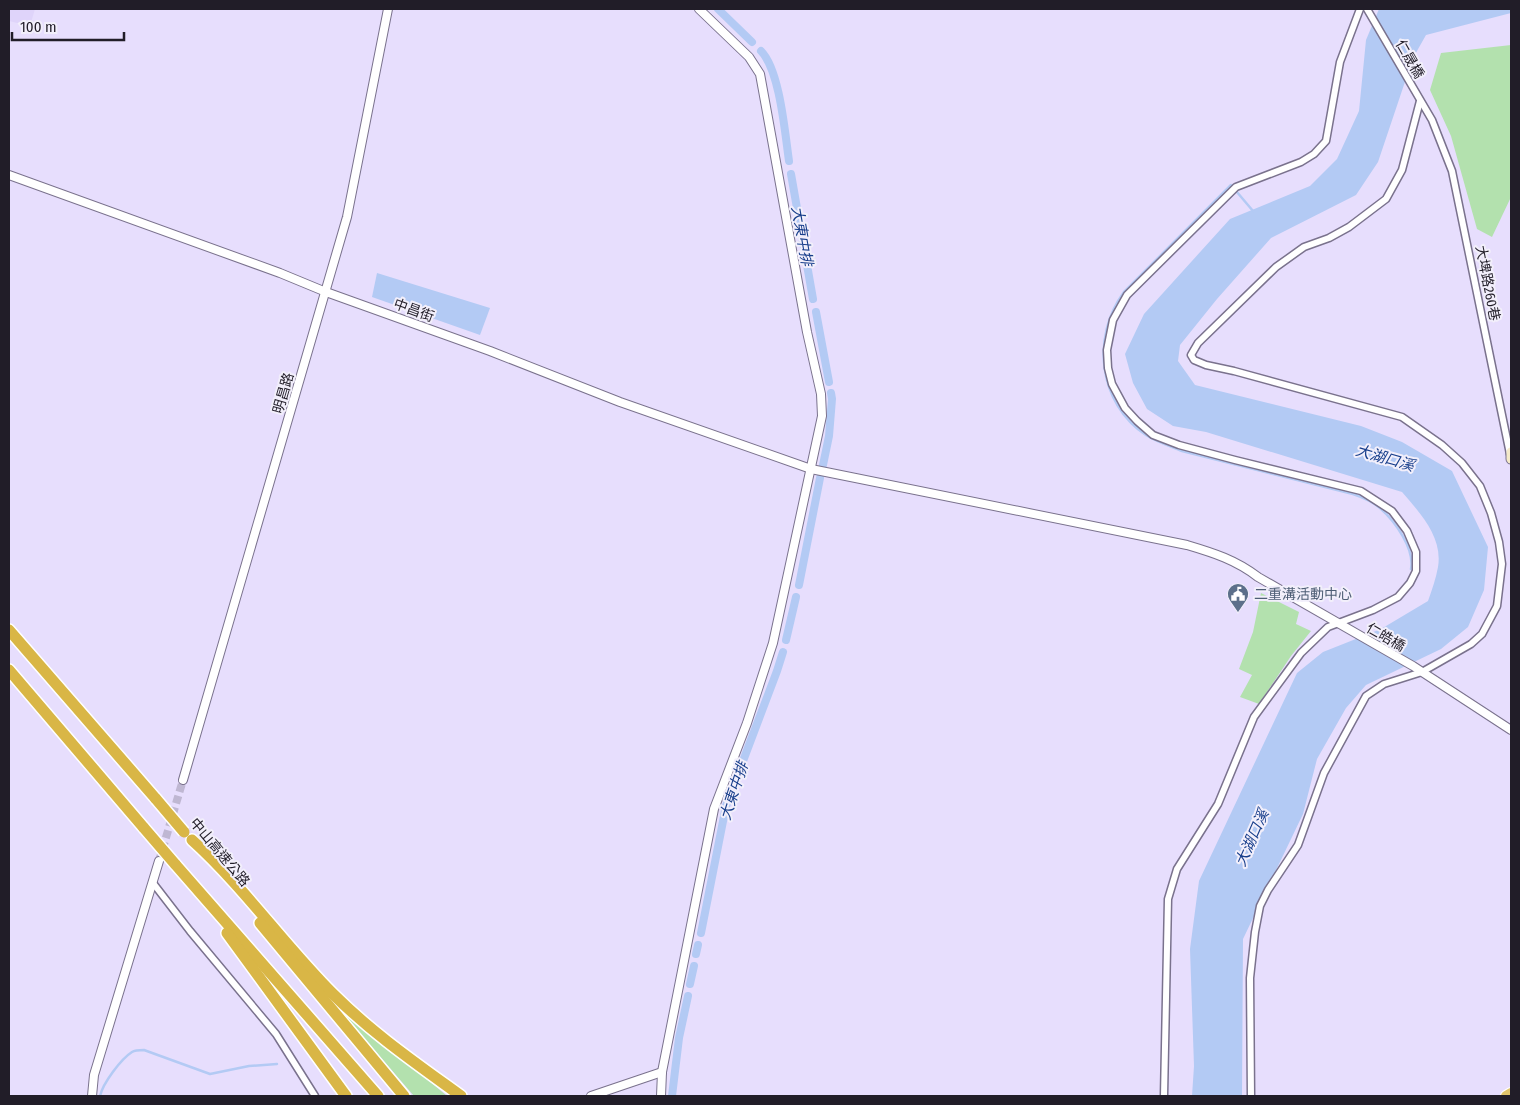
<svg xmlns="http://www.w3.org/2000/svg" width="1520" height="1105" viewBox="0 0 1520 1105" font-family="'Fira Sans Condensed','Noto Sans TC',sans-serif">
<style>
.built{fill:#dfd4fa}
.green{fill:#b3e1ae}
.water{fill:#b3caf4}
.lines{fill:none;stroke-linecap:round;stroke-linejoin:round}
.stream{stroke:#b3caf4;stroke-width:2.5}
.canal{stroke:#b3caf4;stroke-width:8}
.tertiary-tunnel{stroke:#bfb7d2;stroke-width:8;stroke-dasharray:8 4;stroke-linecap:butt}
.minor-casing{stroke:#7a728d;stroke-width:9}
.tertiary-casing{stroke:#7a728d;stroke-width:10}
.secondary-casing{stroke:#7a728d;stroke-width:11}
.trunk-casing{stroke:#fff;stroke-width:12}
.motorway-casing{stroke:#fff;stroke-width:14}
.minor{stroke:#fff;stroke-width:6}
.tertiary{stroke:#fff;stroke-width:8}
.secondary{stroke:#f4e9c8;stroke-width:9}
.trunk{stroke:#e0c46b;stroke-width:10}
.motorway{stroke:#d9b646;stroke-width:11}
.motorway-bridge-casing{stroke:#fff;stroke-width:14;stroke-linecap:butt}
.motorway-bridge{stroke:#d9b646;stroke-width:11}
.labels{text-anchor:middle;stroke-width:4;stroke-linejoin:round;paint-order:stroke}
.street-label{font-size:14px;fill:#211d28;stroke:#f2effb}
.service-label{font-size:14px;fill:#4e5e75;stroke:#f2effb;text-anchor:start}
.water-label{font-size:15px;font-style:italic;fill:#173e8b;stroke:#f2effb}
</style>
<rect width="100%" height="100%" fill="#e7defd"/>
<path class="built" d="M 9,9 L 35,9 L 30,26 L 9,21 Z"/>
<g class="green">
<path d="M 1511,45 L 1511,197 L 1492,237 L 1477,229 L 1451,136 L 1430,90 L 1441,53 Z"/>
<path d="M 1261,593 L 1299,612 L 1296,624 L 1311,631 L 1291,656 L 1259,704 L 1240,697 L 1252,675 L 1239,669 L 1253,632 Z"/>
<path d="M 324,992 L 447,1096 L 414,1096 Z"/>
</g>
<g class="water">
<path d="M 1379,9 L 1511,9 L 1511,13 L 1426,35 L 1413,58 L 1378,162 L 1356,195 L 1271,238 L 1217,299 L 1180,345 L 1178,361 L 1195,385 L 1361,426 L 1402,442 L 1452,471 L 1488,547 L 1484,590 L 1468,627 L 1441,649 L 1366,685 L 1346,708 L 1317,759 L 1303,814 L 1243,939 L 1242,1096 L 1192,1096 L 1194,1066 L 1190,949 L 1199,881 L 1297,673 L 1323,652 L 1381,629 L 1428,601 C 1432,590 1436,578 1438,567 C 1443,537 1420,513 1402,492 L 1206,432 L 1173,426 L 1147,409 L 1133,383 L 1125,354 L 1144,314 L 1230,219 L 1310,186 L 1337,159 L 1359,111 L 1366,40 Z"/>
<path d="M 377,273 L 490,308 L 480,335 L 372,297 Z"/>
</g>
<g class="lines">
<g class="stream">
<path d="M 1253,211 L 1231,185 L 1124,292 C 1091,337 1098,403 1146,435 C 1157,442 1170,446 1182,451 L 1353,494 C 1362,497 1372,501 1380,508 C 1395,521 1415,549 1411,569"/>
<path d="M 100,1096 C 103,1083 121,1059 132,1052 C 135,1050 141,1050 144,1050 L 210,1074 L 249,1066 L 277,1064"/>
</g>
<g class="canal">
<path d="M 718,9 L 752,42"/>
<path d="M 761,51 C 780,70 785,134 789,161"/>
<path d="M 791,174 L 813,299"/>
<path d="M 816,312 L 829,382"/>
<path d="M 823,465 L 829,436 L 832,399 L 831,393"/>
<path d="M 799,585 L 820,478"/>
<path d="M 786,640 L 796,597"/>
<path d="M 701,933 L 726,806 L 777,671 L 783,652"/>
<path d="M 696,954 L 698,945"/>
<path d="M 690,984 L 694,966"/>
<path d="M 672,1096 L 679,1038 L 688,996"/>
</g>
<path class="tertiary-tunnel" d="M 159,861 L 183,780"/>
<g class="minor-casing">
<g id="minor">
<path d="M 1367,9 L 1432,120 L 1452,171 L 1510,454"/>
<path d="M 153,883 L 190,931 L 276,1034 L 315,1096"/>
<path d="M 1164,1096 L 1168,899 L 1177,869 L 1218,804 L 1254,717 L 1301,653 L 1328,627 L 1373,610 L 1398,597 L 1410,583 L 1416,571 L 1416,552 L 1407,531 L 1392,511 L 1361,491 L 1235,460 L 1179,445 L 1153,435 L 1137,421 L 1125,408 L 1112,384 L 1108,368 L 1107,350 L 1113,320 L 1127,295 L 1236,187 L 1301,162 L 1314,154 L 1326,141 L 1340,62 L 1360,9"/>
<path d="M 1251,1096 L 1250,978 L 1255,932 L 1260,906 L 1268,890 L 1298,845 L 1324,773 L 1366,696 L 1384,684 L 1422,672 L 1471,644 L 1482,634 L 1497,606 L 1502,564 L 1499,542 L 1491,513 L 1480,486 L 1462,463 L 1442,445 L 1402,417 L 1234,371 L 1206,365 L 1194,360 L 1191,355 L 1198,343 L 1276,267 L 1304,247 L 1329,238 L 1349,227 L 1386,199 L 1402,170 L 1420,101"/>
</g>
</g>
<g class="tertiary-casing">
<g id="tertiary">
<path d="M 9,175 L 280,273 L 326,292 L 490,351 L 620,402 L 811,469 L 1187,545 C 1214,553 1236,560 1258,577 L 1413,666 L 1511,730"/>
<path d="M 183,780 L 347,217 L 388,9"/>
<path d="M 92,1096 L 94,1075 L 159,861"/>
<path d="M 591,1096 L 662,1072"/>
<path d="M 661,1096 L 662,1072 L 714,809 L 747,723 L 773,643 L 822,416 L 821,394 L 807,332 L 760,74 L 749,57 L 699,9"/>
</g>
</g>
<g class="secondary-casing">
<path id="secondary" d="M 1511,452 L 1511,459"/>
</g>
<g class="trunk-casing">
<path id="trunk" d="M 1506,1096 L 1511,1093"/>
</g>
<g class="motorway-casing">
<g id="motorway">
<path d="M 9,630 L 156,799"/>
<path d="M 9,670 L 144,828"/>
<path d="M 192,840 C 244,887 284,945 333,994 C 372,1033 417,1064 461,1096"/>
<path d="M 175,864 L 378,1096"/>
<path d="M 260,923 L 404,1096"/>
<path d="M 227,933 L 346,1096"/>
</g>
</g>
<use href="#minor" class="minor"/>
<use href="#tertiary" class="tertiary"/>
<use href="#secondary" class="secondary"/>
<use href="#trunk" class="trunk"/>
<use href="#motorway" class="motorway"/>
<g class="motorway-bridge-casing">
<g id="motorway-bridge">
<path d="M 156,799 L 184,832"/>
<path d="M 144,828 L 175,864"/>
</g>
</g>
<use href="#motorway-bridge" class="motorway-bridge"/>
</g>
<defs>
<g id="civic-pin" transform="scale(1.125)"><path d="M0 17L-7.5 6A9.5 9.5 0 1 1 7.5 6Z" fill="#5c6f8a" stroke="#f2effb"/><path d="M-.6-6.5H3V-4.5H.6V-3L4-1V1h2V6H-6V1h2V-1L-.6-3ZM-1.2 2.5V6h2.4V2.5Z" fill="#fff"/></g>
</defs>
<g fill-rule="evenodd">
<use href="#civic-pin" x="1238" y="594"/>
</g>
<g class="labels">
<g class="street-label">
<text transform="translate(1410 59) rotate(60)" y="5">仁晟橋</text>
<text transform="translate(1488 283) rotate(79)" y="5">大埤路260巷</text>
<text transform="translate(414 310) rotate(20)" y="5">中昌街</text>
<text transform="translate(283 393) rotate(-74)" y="5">明昌路</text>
<text transform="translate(1386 637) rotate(30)" y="5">仁皓橋</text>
<text transform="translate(220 852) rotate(50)" y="5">中山高速公路</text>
</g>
<g class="service-label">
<text x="1254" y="599">二重溝活動中心</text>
</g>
<g class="water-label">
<text transform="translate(802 236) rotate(80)" y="5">大東中排</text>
<text transform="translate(1385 458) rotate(16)" y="5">大湖口溪</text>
<text transform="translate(734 791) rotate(-72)" y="5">大東中排</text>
<text transform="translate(1252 838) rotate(-66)" y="5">大湖口溪</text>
</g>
</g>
<rect width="1520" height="1105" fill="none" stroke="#211d28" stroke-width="20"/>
<path d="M12 32v8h112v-8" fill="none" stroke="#211d28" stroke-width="2.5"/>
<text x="20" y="32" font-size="15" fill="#211d28" stroke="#f2effb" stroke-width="4" paint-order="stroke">100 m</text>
</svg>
